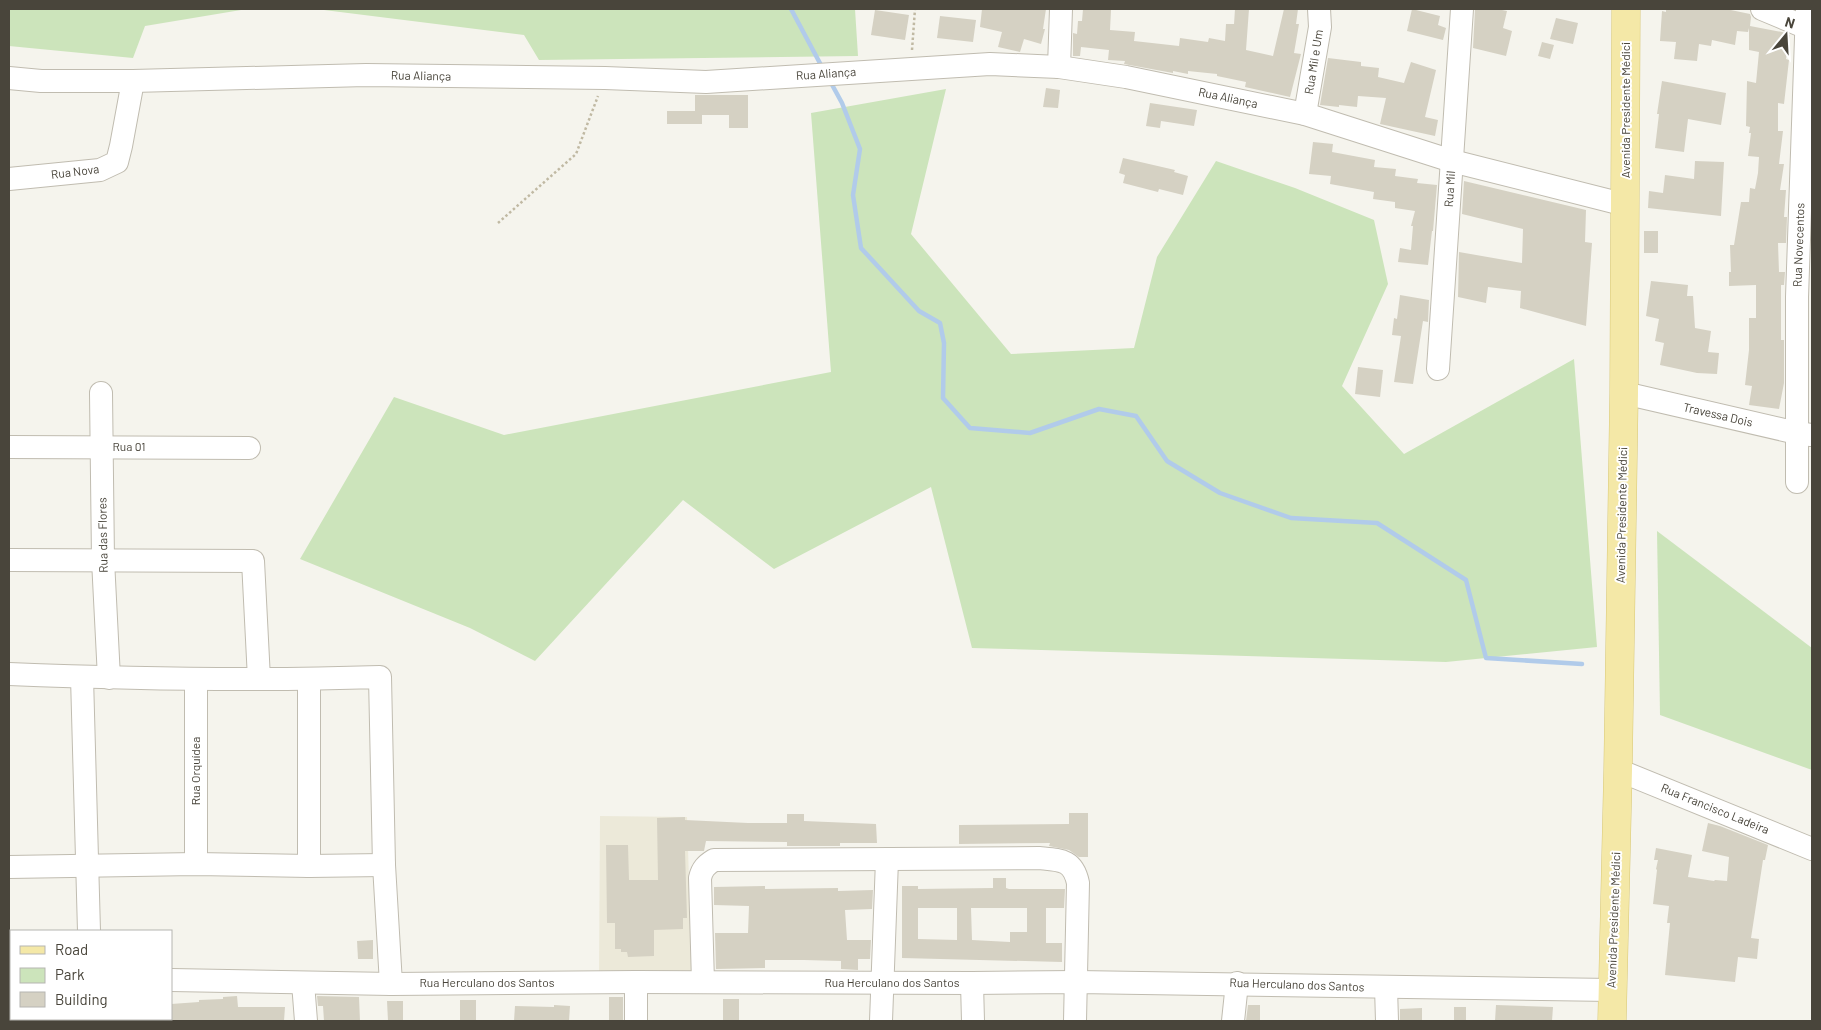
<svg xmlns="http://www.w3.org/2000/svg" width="1821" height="1030" viewBox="0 0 1821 1030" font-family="Barlow,sans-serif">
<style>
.education{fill:#ece9d9}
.green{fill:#cce4bb}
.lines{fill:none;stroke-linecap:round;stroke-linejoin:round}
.stream{stroke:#b1cbea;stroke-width:4.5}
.building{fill:#d5d1c3;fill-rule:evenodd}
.minor-casing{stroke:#c0bcb0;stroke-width:24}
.major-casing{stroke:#d8c877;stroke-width:29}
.path{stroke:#c0b9a3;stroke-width:2.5;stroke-dasharray:2.5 2.5;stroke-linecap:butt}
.minor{stroke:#fff;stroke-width:22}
.major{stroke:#f4e8a7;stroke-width:28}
.labels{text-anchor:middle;stroke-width:4;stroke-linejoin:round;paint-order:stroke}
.street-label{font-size:12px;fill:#49453b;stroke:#fff}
</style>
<rect width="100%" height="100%" fill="#f5f4ed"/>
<path class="education" d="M 600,816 L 687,817 L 692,976 L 599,975 Z"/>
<g class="green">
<path d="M 9,9 L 247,9 L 145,26 L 133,58 L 9,46 Z"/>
<path d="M 316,9 L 855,9 L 858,56 L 539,60 L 524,35 Z"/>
<path d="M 946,89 L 911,234 L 1011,354 L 1134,348 L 1157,257 L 1216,161 L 1295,188 L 1374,220 L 1388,284 L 1342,386 L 1404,454 L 1574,359 L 1597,647 L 1446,662 L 972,648 L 931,487 L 774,569 L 683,500 L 535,661 L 470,628 L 300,559 L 394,397 L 504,435 L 831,372 L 811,113 Z"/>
<path d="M 1657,531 L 1812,648 L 1812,770 L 1660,715 Z"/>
</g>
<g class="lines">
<g class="stream">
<path d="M 791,9 L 822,67"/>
<path d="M 830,81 L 842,103 L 860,149 L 853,195 L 861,248 L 919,311 L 940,323 L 944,343 L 943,398 L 970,428 L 1030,433 L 1099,409 L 1136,416 L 1167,461 L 1220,493 L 1291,518 L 1377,523 L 1466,580 L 1486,658 L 1582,664"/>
</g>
</g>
<g class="building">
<path d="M 982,9 L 1046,9 L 1043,29 L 1045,29 L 1041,44 L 1024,39 L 1020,52 L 998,47 L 1002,32 L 980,27 Z"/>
<path d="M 1083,9 L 1111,10 L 1110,30 L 1135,32 L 1134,41 L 1179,46 L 1180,38 L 1208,42 L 1209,38 L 1225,41 L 1226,24 L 1234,24 L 1235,9 L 1249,9 L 1246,50 L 1273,56 L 1284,9 L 1298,9 L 1296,24 L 1299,24 L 1294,53 L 1301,54 L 1290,97 L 1245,87 L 1246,82 L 1217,76 L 1217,74 L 1188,71 L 1188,74 L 1173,71 L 1173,73 L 1124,64 L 1125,61 L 1108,60 L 1109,50 L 1081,47 L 1080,56 L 1073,56 L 1073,33 L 1077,34 L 1078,21 L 1082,21 Z"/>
<path d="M 1412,9 L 1440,16 L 1438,25 L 1446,28 L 1443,40 L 1407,31 Z"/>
<path d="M 1475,9 L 1497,9 L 1507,11 L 1503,28 L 1512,31 L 1506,56 L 1473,48 Z"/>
<path d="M 1666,9 L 1726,9 L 1750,14 L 1751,17 L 1750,26 L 1782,32 L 1790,35 L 1786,59 L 1789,60 L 1784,104 L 1778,103 L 1778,131 L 1783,131 L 1779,164 L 1784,164 L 1780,190 L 1786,190 L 1784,217 L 1787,217 L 1786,243 L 1778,243 L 1779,272 L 1785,272 L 1784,285 L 1781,285 L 1781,340 L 1784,340 L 1784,383 L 1779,409 L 1749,405 L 1752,386 L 1745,385 L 1749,350 L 1749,318 L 1756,318 L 1756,285 L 1729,286 L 1729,272 L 1731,272 L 1730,245 L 1734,245 L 1741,202 L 1749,202 L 1750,188 L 1755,189 L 1758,173 L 1759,157 L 1748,156 L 1751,133 L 1749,133 L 1750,127 L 1746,126 L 1747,81 L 1756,83 L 1759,52 L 1749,50 L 1749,28 L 1748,32 L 1737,31 L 1735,45 L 1712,40 L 1711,46 L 1699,44 L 1697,61 L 1674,59 L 1676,42 L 1660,41 L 1662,11 L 1666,12 Z"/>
<path d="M 875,10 L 909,15 L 905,40 L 871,35 Z"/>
<path d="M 940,16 L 976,20 L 973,42 L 937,38 Z"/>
<path d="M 1556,18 L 1578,23 L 1573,44 L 1550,39 Z"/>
<path d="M 1542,42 L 1554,45 L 1550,59 L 1538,56 Z"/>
<path d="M 1328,58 L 1361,62 L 1361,66 L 1379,68 L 1378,77 L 1404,83 L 1411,62 L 1436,70 L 1425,117 L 1438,120 L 1435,136 L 1380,124 L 1386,98 L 1358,96 L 1357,107 L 1339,105 L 1339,107 L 1320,105 Z"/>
<path d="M 1662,81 L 1726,93 L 1721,125 L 1688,119 L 1684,152 L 1655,148 L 1659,114 L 1657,114 Z"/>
<path d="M 1046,88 L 1060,90 L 1058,108 L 1043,107 Z"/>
<path d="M 695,95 L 748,95 L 748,128 L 729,128 L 729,115 L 702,115 L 702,124 L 667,124 L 667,111 L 695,111 Z"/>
<path d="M 1150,103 L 1197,110 L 1194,126 L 1161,121 L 1160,128 L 1146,126 Z"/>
<path d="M 1313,142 L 1333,144 L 1332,152 L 1375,160 L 1374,167 L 1396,169 L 1395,176 L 1418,179 L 1417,183 L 1437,185 L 1433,231 L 1432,231 L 1428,265 L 1398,262 L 1400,248 L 1411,250 L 1413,226 L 1411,226 L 1415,211 L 1395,208 L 1395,202 L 1373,199 L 1374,192 L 1330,184 L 1331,176 L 1309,174 Z"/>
<path d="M 1123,158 L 1175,170 L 1174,172 L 1188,176 L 1183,195 L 1159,189 L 1158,192 L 1123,183 L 1125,175 L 1119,173 Z"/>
<path d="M 1695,161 L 1724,162 L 1721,216 L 1648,208 L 1649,191 L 1663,193 L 1665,175 L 1694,179 Z"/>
<path d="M 1464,181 L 1586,210 L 1585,242 L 1592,243 L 1586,326 L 1520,308 L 1521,291 L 1488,287 L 1486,303 L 1458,297 L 1459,252 L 1522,263 L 1523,229 L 1462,214 Z"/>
<rect x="1644" y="231" width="14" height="22"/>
<path d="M 1651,281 L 1688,285 L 1687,296 L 1693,296 L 1695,328 L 1711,331 L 1708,352 L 1719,353 L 1717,374 L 1697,373 L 1660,365 L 1664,343 L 1655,341 L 1659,319 L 1646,316 Z"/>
<path d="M 1400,295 L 1429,300 L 1428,322 L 1423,321 L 1413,384 L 1394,382 L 1401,336 L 1392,335 L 1394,318 L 1397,319 Z"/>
<path d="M 1358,367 L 1383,370 L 1380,397 L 1355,394 Z"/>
<path d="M 1069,813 L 1088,813 L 1088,857 L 1079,857 L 1069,850 L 1049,846 L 1050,843 L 959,844 L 959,825 L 1069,824 Z"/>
<path d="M 787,814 L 804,814 L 804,821 L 876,824 L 877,843 L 840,843 L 840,846 L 787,846 L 787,842 L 706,841 L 704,851 L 685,851 L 687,918 L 683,918 L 683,929 L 654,930 L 654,956 L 628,957 L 627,952 L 621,952 L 621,949 L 615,949 L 615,923 L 607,923 L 606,845 L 628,845 L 629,880 L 658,880 L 657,818 L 685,817 L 685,820 L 748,823 L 787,823 Z"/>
<path d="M 1708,823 L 1720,826 L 1768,845 L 1765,860 L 1763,860 L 1751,938 L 1759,939 L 1757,959 L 1738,957 L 1735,982 L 1665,975 L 1670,923 L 1667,923 L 1669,906 L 1653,904 L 1657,870 L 1656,869 L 1658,860 L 1654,860 L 1656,848 L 1692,855 L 1688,877 L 1714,881 L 1715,880 L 1727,881 L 1729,857 L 1702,851 Z"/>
<path d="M 993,878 L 1006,878 L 1006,888 L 1009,889 L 1065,889 L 1064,908 L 1046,908 L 1046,943 L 1062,943 L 1062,962 L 902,958 L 902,886 L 918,886 L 918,889 L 993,888 ZM 918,908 L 957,908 L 957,940 L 918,939 ZM 971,908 L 1027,908 L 1027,932 L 1010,932 L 1010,942 L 972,940 Z"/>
<path d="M 765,886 L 765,889 L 838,888 L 838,891 L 873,890 L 872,909 L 845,910 L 847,940 L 871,940 L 870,959 L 858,959 L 858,970 L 841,969 L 841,961 L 804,960 L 765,960 L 765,968 L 716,969 L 715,933 L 748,933 L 749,906 L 714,905 L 714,887 Z"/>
<path d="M 373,940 L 373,959 L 358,959 L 357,941 Z"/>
<path d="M 237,996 L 238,1007 L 285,1007 L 284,1021 L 171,1021 L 171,1004 L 199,1002 L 199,1000 L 223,999 L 223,997 Z"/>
<path d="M 317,996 L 359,997 L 360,1021 L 324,1021 L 323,1006 L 318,1006 Z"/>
<rect x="609" y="997" width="14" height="24"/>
<rect x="723" y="999" width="16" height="22"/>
<rect x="460" y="1000" width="16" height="21"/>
<path d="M 387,1001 L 403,1001 L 403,1021 L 388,1021 Z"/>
<path d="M 554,1005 L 570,1006 L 569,1021 L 514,1021 L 515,1006 L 554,1007 Z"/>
<path d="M 1248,1005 L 1260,1005 L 1260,1021 L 1246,1021 Z"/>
<path d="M 1496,1005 L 1553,1007 L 1552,1021 L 1495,1021 Z"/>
<rect x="1454" y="1007" width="12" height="14"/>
<path d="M 1422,1008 L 1422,1021 L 1400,1021 L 1400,1009 Z"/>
</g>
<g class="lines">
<g class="minor-casing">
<g id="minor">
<path d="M 1762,9 L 1812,30"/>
<path d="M 1059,67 L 1061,9"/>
<path d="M 9,78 L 41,81 L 133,81 L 366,75 L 605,78 L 706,82 L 990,64 L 1059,67 L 1126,77 L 1305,114 L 1452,161 L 1626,205"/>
<path d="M 1305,114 L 1320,27 L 1319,9"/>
<path d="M 9,179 L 100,170 L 117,162 L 121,146 L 133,81"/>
<path d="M 1438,369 L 1462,9"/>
<path d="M 101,393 L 103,560 L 109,678"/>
<path d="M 1624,393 L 1797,433 L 1811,435"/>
<path d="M 9,447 L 249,448"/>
<path d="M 1797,482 L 1797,297 L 1807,9"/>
<path d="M 9,560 L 253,561 L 259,679"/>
<path d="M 9,674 C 133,679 257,681 380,677 L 384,865 L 391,984"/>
<path d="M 82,677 L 89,931"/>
<path d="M 1618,770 L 1812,849"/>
<path d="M 196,864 L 196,679"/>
<path d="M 309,866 L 309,680"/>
<path d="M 9,867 L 196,864 L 309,866 L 384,865"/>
<path d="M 9,979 L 11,979"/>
<path d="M 171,980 L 391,984 L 636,982 L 972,983 L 1077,982 L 1612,990"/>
<path d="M 703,982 L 700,878 C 702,869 706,865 714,860 L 1039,858 C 1060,860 1073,859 1078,883 L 1075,1021"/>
<path d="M 303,983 L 306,1021"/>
<path d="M 972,983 L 973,1021"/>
<path d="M 1386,987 L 1387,1021"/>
<path d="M 92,1019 L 93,1021"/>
<path d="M 636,1021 L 636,982"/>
<path d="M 881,1021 L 887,860"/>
<path d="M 1233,1021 L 1237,983"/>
</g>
</g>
<g class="major-casing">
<path id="major" d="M 1612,1021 L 1618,770 L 1624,393 L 1626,9"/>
</g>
<g class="path">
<path d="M 912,50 L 915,9"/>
<path d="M 498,223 L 576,154 L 598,96"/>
</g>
<use href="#minor" class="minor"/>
<use href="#major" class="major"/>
</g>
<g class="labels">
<g class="street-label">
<text transform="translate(1314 62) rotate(-81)" y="4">Rua Mil e Um</text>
<text transform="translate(826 74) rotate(-4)" y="4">Rua Aliança</text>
<text transform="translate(421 76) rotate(1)" y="4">Rua Aliança</text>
<text transform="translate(1228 98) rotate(12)" y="4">Rua Aliança</text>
<text transform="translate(1626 110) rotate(-90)" y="4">Avenida Presidente Médici</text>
<text transform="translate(75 172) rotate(-7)" y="4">Rua Nova</text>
<text transform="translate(1450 189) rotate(-86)" y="4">Rua Mil</text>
<text transform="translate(1799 245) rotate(-88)" y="4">Rua Novecentos</text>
<text transform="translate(1718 415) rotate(13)" y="4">Travessa Dois</text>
<text x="129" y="451">Rua 01</text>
<text transform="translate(1622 515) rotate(-89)" y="4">Avenida Presidente Médici</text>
<text transform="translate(103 535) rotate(-91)" y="4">Rua das Flores</text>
<text transform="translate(196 771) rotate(-90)" y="4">Rua Orquídea</text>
<text transform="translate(1715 809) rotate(22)" y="4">Rua Francisco Ladeira</text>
<text transform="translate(1614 920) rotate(-88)" y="4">Avenida Presidente Médici</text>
<text x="487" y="987">Rua Herculano dos Santos</text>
<text x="892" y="987">Rua Herculano dos Santos</text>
<text transform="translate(1297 985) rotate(2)" y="4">Rua Herculano dos Santos</text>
</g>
</g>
<rect width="1821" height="1030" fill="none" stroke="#49453b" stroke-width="20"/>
<rect x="10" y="930" width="162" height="90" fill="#ffffff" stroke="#b6b5b1"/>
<rect x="20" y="946" width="25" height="8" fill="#f4e8a7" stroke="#b6b5b1"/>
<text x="55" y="955" font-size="15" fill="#49453b">Road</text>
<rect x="20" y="968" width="25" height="15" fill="#cce4bb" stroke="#b6b5b1"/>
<text x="55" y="980" font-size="15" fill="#49453b">Park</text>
<rect x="20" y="992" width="25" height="15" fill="#d5d1c3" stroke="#b6b5b1"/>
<text x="55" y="1005" font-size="15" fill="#49453b">Building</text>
<g transform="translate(1786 35) rotate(18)" stroke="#ffffff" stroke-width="4" paint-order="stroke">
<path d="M0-4L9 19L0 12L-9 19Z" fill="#49453b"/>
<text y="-8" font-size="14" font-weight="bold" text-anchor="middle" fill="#49453b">N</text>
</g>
</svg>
